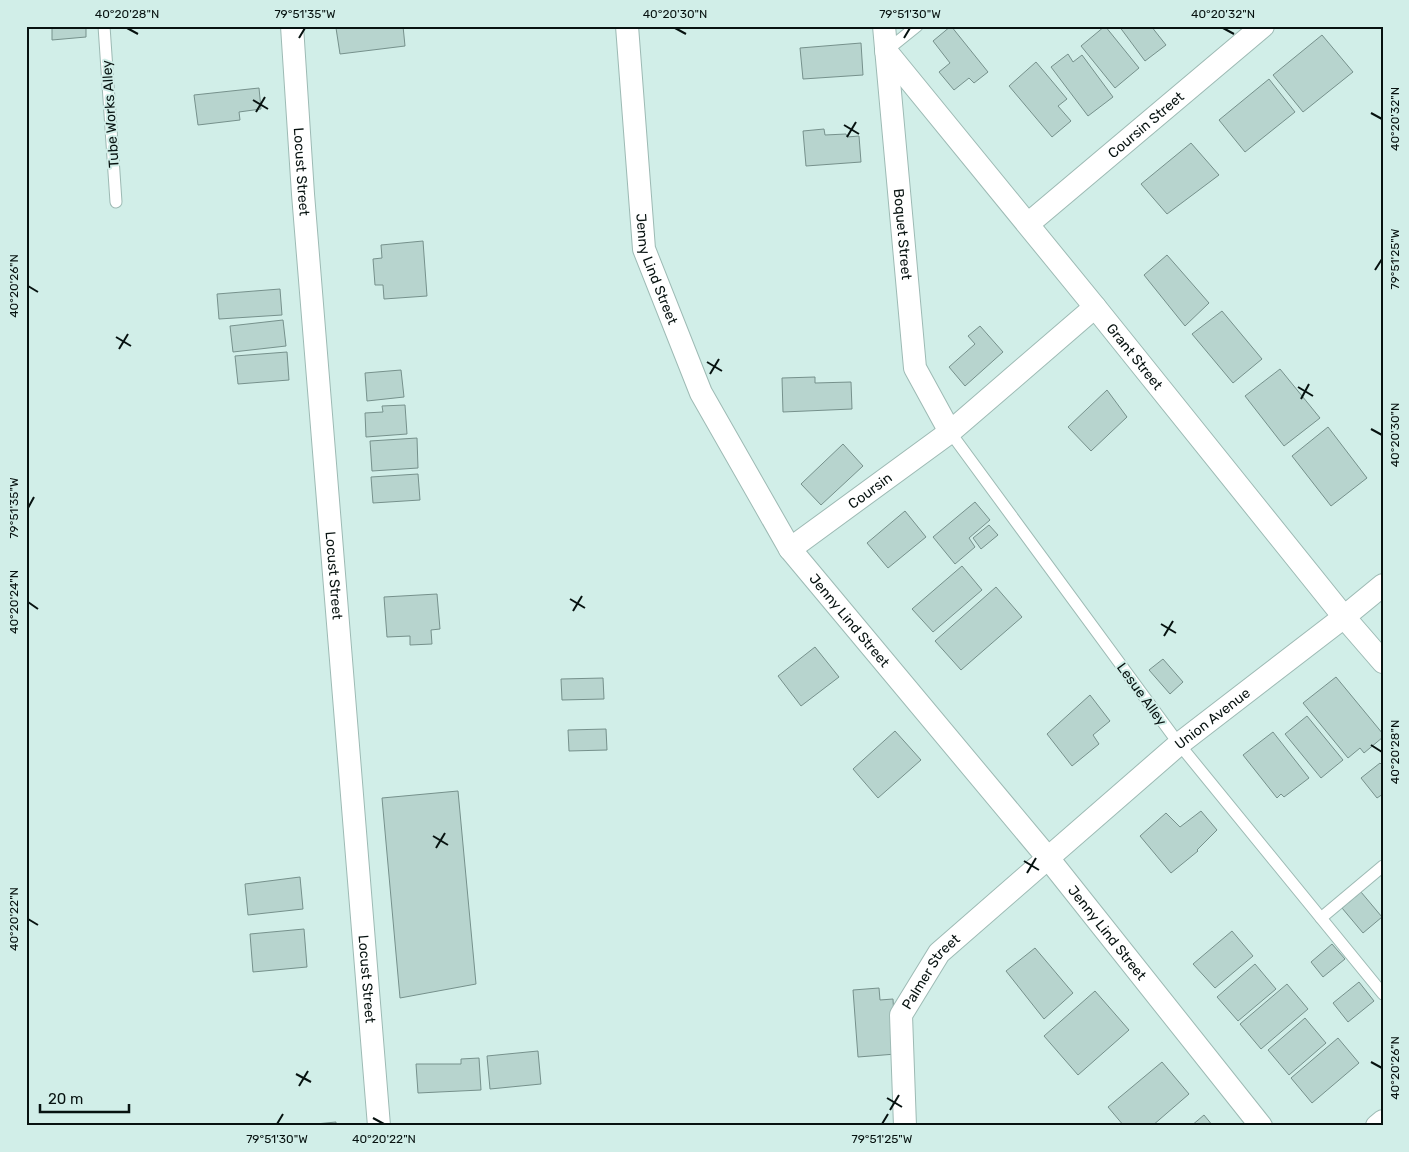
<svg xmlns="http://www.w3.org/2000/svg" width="1409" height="1152" viewBox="0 0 1409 1152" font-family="Rubik,sans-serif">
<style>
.building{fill:#b7d4ce;stroke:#76918c}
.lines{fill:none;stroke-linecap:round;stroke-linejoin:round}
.lane-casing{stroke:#9dbab4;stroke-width:13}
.street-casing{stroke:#9dbab4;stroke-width:24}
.lane{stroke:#fff;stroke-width:11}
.street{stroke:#fff;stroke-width:22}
.ticks{fill:none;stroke:#071210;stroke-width:2}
.labels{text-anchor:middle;stroke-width:4;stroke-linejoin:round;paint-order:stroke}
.street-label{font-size:14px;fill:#071210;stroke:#d1eee8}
.neatline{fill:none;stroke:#071210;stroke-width:2}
.ticks-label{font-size:12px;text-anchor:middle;fill:#071210}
</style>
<rect width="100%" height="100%" fill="#d1eee8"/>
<g class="building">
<path d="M 52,26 L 86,26 L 86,37 L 52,40 Z"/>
<path d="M 348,26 L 403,26 L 405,46 L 340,54 L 336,28 Z"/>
<path d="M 951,26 L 988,72 L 974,83 L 969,78 L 954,90 L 939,72 L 950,63 L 933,41 Z"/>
<path d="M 1105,26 L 1139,68 L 1115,88 L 1081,46 Z"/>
<path d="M 1119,26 L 1151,26 L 1166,45 L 1145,61 Z"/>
<path d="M 1322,35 L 1353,72 L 1303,112 L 1273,75 Z"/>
<path d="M 861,43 L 863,75 L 803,79 L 800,48 Z"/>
<path d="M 1068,54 L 1073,62 L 1082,55 L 1113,97 L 1088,116 L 1051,67 Z"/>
<path d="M 1036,62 L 1067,99 L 1058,106 L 1071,121 L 1052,137 L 1009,86 Z"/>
<path d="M 1269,79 L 1295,112 L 1245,152 L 1219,120 Z"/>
<path d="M 259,88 L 261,109 L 239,112 L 240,120 L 198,125 L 194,95 Z"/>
<path d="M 824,129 L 825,135 L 846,134 L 847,137 L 859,136 L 861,162 L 806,166 L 803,131 Z"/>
<path d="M 1191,143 L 1219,175 L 1167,214 L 1141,184 Z"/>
<path d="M 423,241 L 427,296 L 384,299 L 383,285 L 375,285 L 373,259 L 382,258 L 381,245 Z"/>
<path d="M 1167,255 L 1209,303 L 1185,326 L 1144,275 Z"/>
<path d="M 280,289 L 282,315 L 219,319 L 217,294 Z"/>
<path d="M 1222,311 L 1262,359 L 1233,383 L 1192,334 Z"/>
<path d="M 283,320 L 286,346 L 233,352 L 230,326 Z"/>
<path d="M 980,326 L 1003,352 L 965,386 L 949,367 L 975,344 L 968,336 Z"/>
<path d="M 287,352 L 289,380 L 238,384 L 235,356 Z"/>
<path d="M 1280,369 L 1320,418 L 1284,446 L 1245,396 Z"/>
<path d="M 401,370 L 404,397 L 367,401 L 365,373 Z"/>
<path d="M 815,377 L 815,383 L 851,382 L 852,409 L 783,412 L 782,378 Z"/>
<path d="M 1107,390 L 1127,417 L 1091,451 L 1068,427 Z"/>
<path d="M 405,405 L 407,434 L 366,437 L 365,413 L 383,412 L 382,406 Z"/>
<path d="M 1328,427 L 1367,478 L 1331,506 L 1292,456 Z"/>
<path d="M 417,438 L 418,468 L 372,471 L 370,441 Z"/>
<path d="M 843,444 L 863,466 L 821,505 L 801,484 Z"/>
<path d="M 418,474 L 420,500 L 373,503 L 371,477 Z"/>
<path d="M 975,502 L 990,520 L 969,538 L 975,547 L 955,564 L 933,537 Z"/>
<path d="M 905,511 L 926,537 L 888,568 L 867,543 Z"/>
<path d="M 989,525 L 998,535 L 981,549 L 973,538 Z"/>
<path d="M 962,566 L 982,590 L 933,632 L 912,609 Z"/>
<path d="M 996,587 L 1022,617 L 961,670 L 935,641 Z"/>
<path d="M 437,594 L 440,629 L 431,630 L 432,644 L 410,645 L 410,636 L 387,637 L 384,597 Z"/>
<path d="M 815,647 L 839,677 L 801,706 L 778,676 Z"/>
<path d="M 1163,659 L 1183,682 L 1170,694 L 1149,670 Z"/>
<path d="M 1336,677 L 1383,734 L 1383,737 L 1364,753 L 1360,748 L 1348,758 L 1303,703 Z"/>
<path d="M 603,678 L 604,699 L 562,700 L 561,679 Z"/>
<path d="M 1090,695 L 1110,721 L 1093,735 L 1099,744 L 1072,766 L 1047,734 Z"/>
<path d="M 1307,716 L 1343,760 L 1321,778 L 1285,734 Z"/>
<path d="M 606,729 L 607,750 L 569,751 L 568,730 Z"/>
<path d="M 895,731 L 921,760 L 878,798 L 853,769 Z"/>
<path d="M 1273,732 L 1309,778 L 1284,797 L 1281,794 L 1277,798 L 1243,755 Z"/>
<path d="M 1380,763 L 1383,766 L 1383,794 L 1377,798 L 1361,778 Z"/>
<path d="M 458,791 L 476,984 L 400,998 L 382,798 Z"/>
<path d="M 1201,811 L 1217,830 L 1197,850 L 1198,851 L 1171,873 L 1140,836 L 1166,813 L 1180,827 Z"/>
<path d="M 300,877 L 303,909 L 248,915 L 245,884 Z"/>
<path d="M 1361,892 L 1382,917 L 1363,933 L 1342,908 Z"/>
<path d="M 304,929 L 307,967 L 253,972 L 250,934 Z"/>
<path d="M 1232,931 L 1253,956 L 1215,988 L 1193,964 Z"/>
<path d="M 1332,944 L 1345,959 L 1323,977 L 1311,962 Z"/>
<path d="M 1035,948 L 1073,993 L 1044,1019 L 1006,971 Z"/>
<path d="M 1255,964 L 1276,989 L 1238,1021 L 1217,997 Z"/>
<path d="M 1359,982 L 1374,1001 L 1348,1022 L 1333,1003 Z"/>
<path d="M 1287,984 L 1308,1009 L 1261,1049 L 1240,1024 Z"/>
<path d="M 879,988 L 880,1000 L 893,999 L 896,1054 L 858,1057 L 853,990 Z"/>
<path d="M 1095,991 L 1129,1030 L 1078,1075 L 1044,1036 Z"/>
<path d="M 1305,1018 L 1326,1043 L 1289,1075 L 1268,1050 Z"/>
<path d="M 1338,1038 L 1359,1063 L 1312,1103 L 1291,1078 Z"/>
<path d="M 538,1051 L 541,1084 L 490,1089 L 487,1056 Z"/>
<path d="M 479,1058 L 481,1090 L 418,1093 L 416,1064 L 461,1064 L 461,1059 Z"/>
<path d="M 1162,1062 L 1189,1094 L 1152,1126 L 1124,1126 L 1108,1107 Z"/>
<path d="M 1204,1115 L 1213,1126 L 1191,1126 Z"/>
<path d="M 336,1122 L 336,1126 L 295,1126 Z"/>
</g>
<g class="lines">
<g class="lane-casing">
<g id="lane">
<path d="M 104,26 L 116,202"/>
<path d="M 886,51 L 917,26"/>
<path d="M 950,432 L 1179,744 L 1383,994"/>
<path d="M 1321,918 L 1383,866"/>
</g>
</g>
<g class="street-casing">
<g id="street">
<path id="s1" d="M 292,26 L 303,194 L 379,1126"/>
<path id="s2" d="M 627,26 L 644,249 L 701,393 L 790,549 L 1048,858 L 1261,1126"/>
<path id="s3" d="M 884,26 L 915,368 L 950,432"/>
<path id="s4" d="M 886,51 L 1095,307 L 1344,617 L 1383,662"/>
<path id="s5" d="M 1028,224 L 1263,26"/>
<path id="s6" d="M 790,549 L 950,432 L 1095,307"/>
<path id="s7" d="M 905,1126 L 901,1015 L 939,953 L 1179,744 L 1344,617 L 1383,585"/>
<path d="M 1377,1126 L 1383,1121"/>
</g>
</g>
<use href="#lane" class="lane"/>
<use href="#street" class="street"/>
</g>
<path class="ticks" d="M 127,28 L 138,34M 675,28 L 686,34M 1223,28 L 1234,34M 299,38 L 305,28M 904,38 L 910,28M 253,100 L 268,109M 256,112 L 265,97M 1371,113 L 1382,119M 844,125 L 859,134M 847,137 L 856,122M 1375,270 L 1382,259M 28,286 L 38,292M 116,337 L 131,346M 119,349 L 128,334M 707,362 L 722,371M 710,374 L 719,359M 1298,387 L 1313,396M 1301,399 L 1309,384M 1371,429 L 1382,435M 28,508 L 34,497M 570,599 L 585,608M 28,602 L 38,609M 573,611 L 582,596M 1161,624 L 1176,633M 1164,636 L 1173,621M 1371,745 L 1382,752M 433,836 L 448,845M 436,848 L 445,833M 1024,861 L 1039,870M 1027,873 L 1036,858M 28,919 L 38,925M 1371,1062 L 1382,1068M 296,1074 L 311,1082M 299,1086 L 308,1071M 887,1098 L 902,1107M 890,1110 L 899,1095M 373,1118 L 384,1124M 277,1124 L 283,1114M 882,1124 L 888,1114"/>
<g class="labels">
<g class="street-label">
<text transform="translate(110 114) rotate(-94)" y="5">Tube Works Alley</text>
<text dy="5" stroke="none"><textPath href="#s5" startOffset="154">Coursin Street</textPath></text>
<text dy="5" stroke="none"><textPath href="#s1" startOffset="146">Locust Street</textPath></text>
<text dy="5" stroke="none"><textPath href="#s3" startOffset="209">Boquet Street</textPath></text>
<text dy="5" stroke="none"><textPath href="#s2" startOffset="246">Jenny Lind Street</textPath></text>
<text dy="5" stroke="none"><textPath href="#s4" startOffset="394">Grant Street</textPath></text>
<text dy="5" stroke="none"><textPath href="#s6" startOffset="99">Coursin</textPath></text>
<text dy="5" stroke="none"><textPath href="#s1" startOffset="551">Locust Street</textPath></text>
<text dy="5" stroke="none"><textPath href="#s2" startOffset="651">Jenny Lind Street</textPath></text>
<text transform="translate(1142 694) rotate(54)" y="5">Lesue Alley</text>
<text dy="5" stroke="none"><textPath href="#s7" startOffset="544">Union Avenue</textPath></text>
<text dy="5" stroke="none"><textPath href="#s2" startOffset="1056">Jenny Lind Street</textPath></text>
<text dy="5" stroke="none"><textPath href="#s7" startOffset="164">Palmer Street</textPath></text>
<text dy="5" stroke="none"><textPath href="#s1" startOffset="956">Locust Street</textPath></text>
</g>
</g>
<rect width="1409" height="1152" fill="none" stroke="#d1eee8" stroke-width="55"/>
<path d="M40 1104v8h89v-8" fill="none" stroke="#071210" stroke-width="2.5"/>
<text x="48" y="1104" font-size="15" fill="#071210" stroke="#d1eee8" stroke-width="4" paint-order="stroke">20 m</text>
<rect x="28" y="28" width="1354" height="1096" class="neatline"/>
<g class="ticks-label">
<text x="127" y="18">40°20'28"N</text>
<text x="305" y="18">79°51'35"W</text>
<text x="675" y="18">40°20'30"N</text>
<text x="910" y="18">79°51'30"W</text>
<text x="1223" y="18">40°20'32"N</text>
<text transform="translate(1395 119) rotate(-90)" y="4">40°20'32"N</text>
<text transform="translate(1395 259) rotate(-90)" y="4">79°51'25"W</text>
<text transform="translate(14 286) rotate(-90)" y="4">40°20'26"N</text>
<text transform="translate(1395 435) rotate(-90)" y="4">40°20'30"N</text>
<text transform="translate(14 508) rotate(-90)" y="4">79°51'35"W</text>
<text transform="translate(14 602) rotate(-90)" y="4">40°20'24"N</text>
<text transform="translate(1395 752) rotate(-90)" y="4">40°20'28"N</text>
<text transform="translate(14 919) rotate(-90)" y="4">40°20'22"N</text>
<text transform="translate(1395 1068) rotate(-90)" y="4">40°20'26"N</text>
<text x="277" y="1143">79°51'30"W</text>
<text x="384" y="1143">40°20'22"N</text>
<text x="882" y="1143">79°51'25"W</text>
</g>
</svg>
